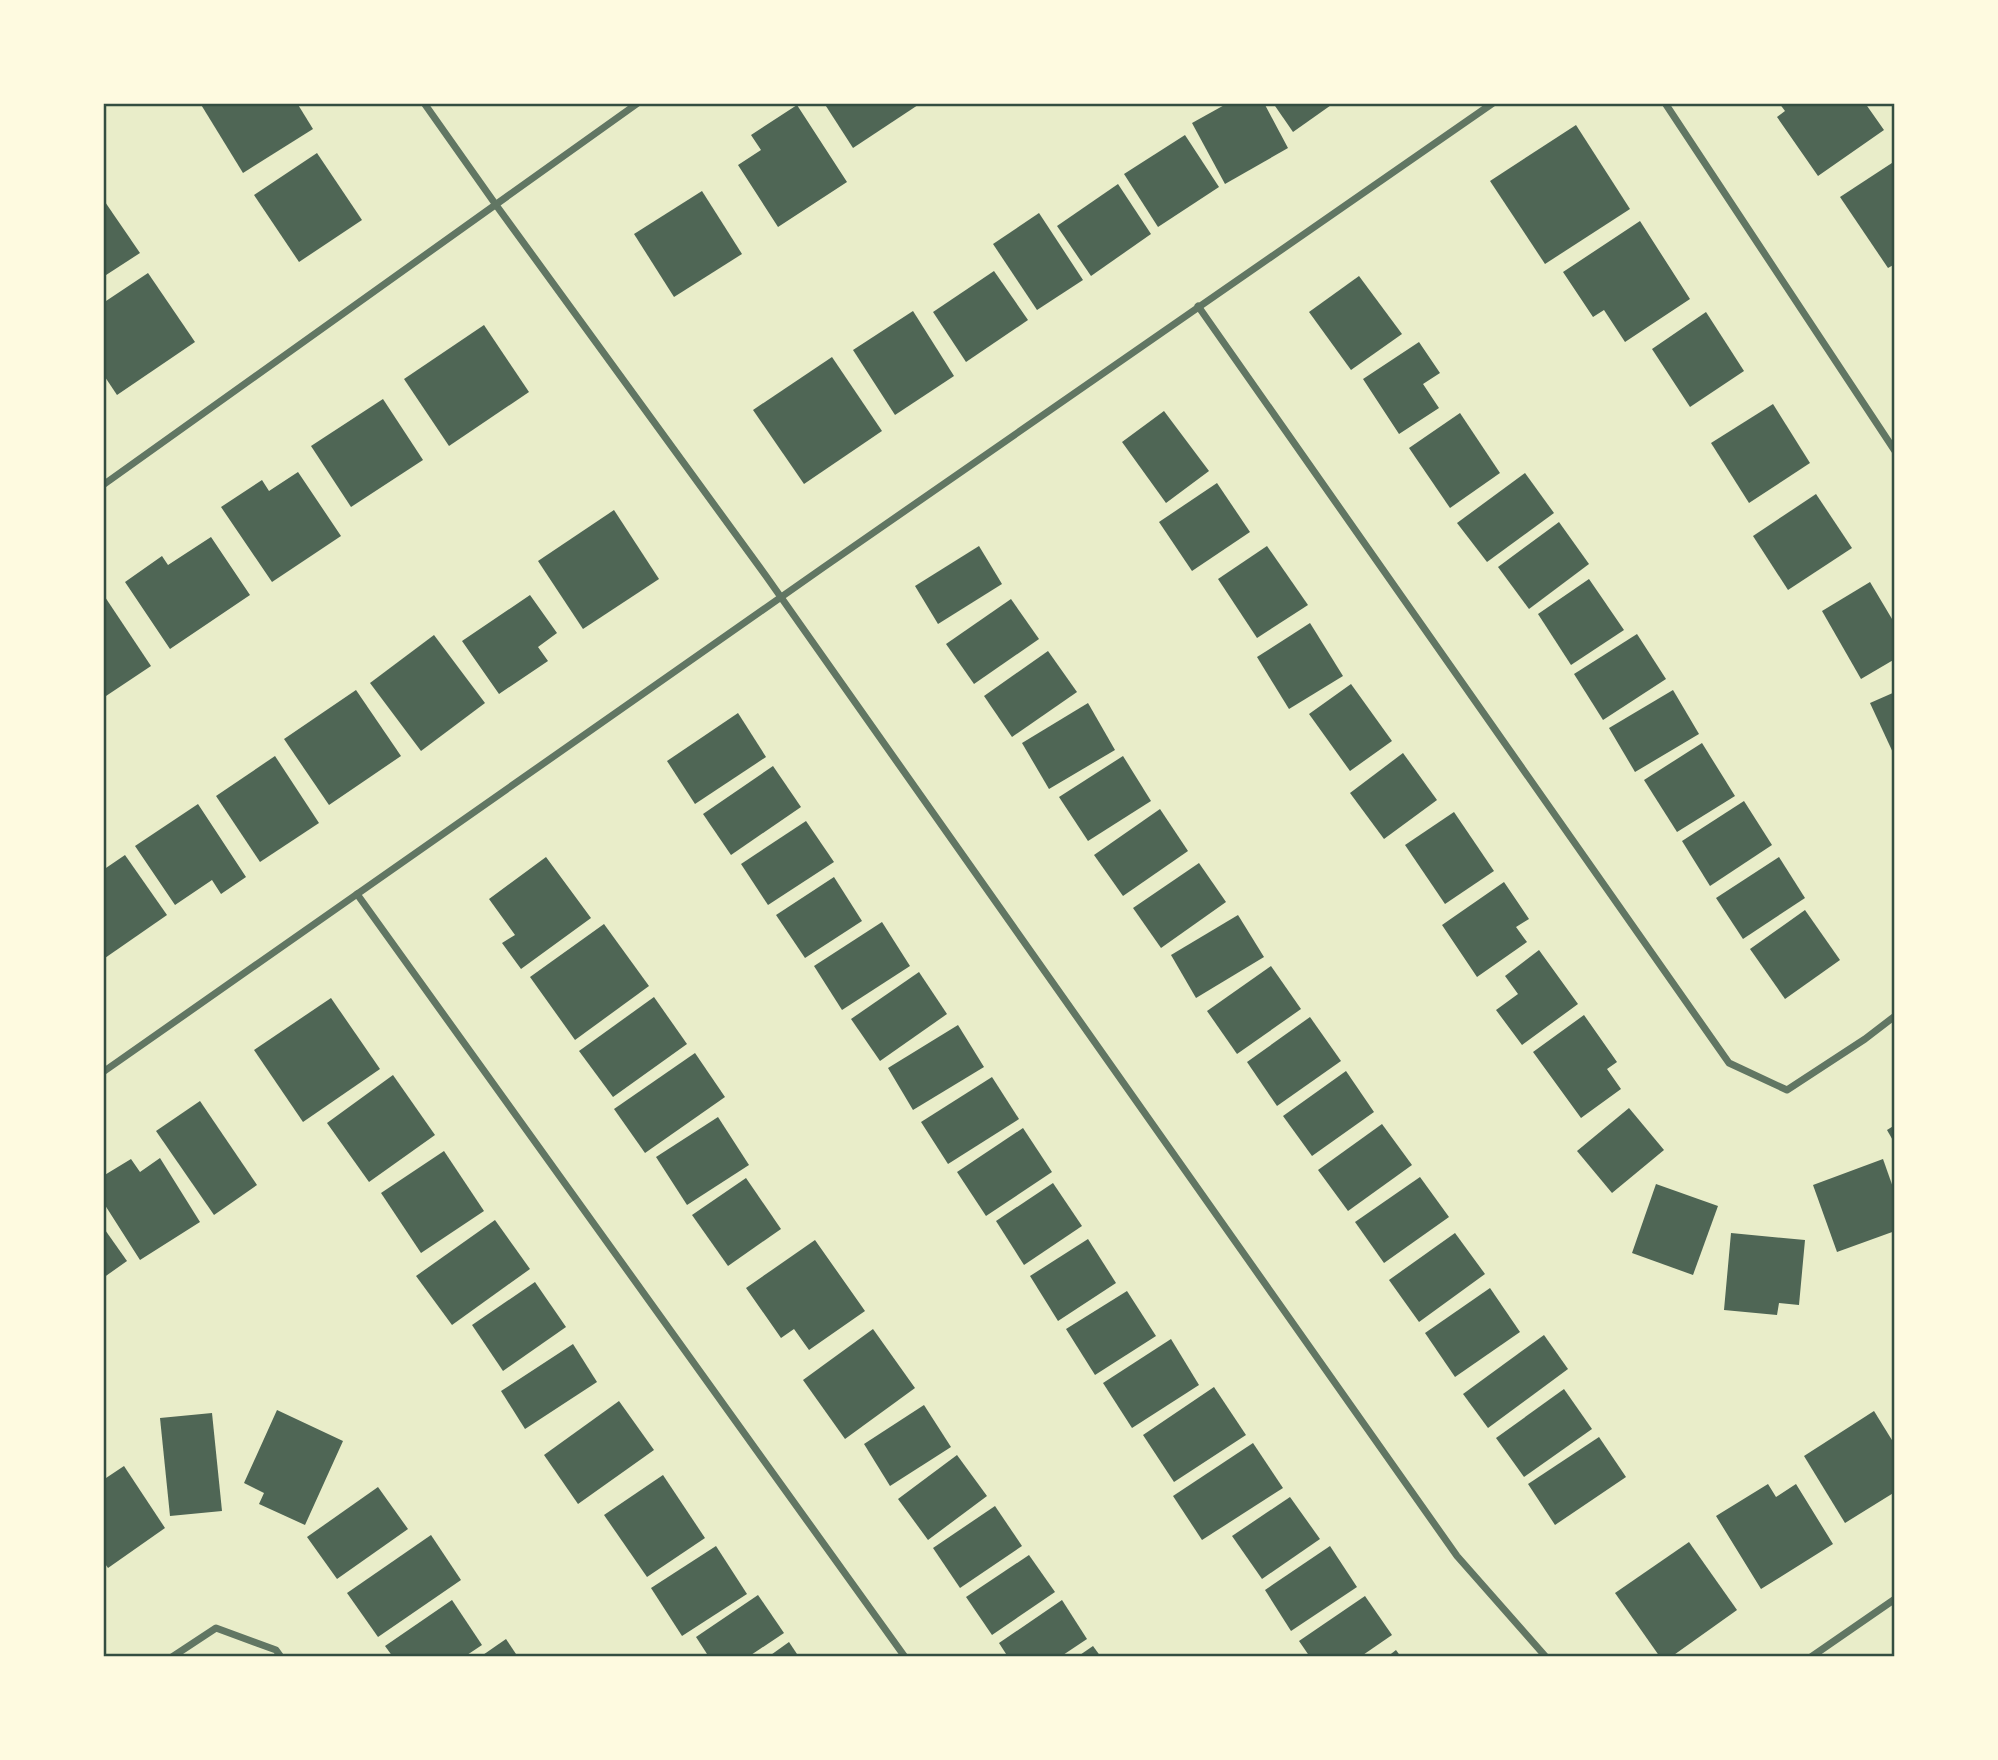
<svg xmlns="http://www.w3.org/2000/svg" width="1998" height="1760" viewBox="0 0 1998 1760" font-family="'PT Sans Narrow',sans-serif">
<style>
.building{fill:#4f6655}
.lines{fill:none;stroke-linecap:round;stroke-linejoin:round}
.minor{stroke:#617663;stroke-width:7}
.neatline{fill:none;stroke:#344e41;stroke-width:2.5}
</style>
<rect width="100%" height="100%" fill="#e9edc9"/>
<g class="building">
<path d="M 200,103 L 297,103 L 313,129 L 243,173 Z"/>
<path d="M 824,103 L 921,103 L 853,148 Z"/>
<path d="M 1228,103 L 1264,103 L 1288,148 L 1225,184 L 1192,123 Z"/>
<path d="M 1273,103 L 1334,103 L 1293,132 Z"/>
<path d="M 1779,103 L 1865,103 L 1884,130 L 1818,176 L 1777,117 L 1785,111 Z"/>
<path d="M 797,105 L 847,182 L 778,227 L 738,165 L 761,150 L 751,135 Z"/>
<path d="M 1576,125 L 1630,209 L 1545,264 L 1490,181 Z"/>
<path d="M 1185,135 L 1219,187 L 1158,227 L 1124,174 Z"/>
<path d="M 317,153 L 362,220 L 299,262 L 254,195 Z"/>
<path d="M 1895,161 L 1895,264 L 1888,268 L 1840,197 Z"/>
<path d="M 1118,184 L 1151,234 L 1091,276 L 1057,226 Z"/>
<path d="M 702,191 L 742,254 L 674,297 L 634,234 Z"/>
<path d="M 103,199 L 140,253 L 103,277 Z"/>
<path d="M 1039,213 L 1083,280 L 1037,310 L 993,244 Z"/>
<path d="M 1640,221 L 1690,299 L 1625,342 L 1604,310 L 1593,317 L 1563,272 Z"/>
<path d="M 994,271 L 1028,320 L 966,362 L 933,312 Z"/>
<path d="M 148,273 L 195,342 L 117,395 L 103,374 L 103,303 Z"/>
<path d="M 1359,276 L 1402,334 L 1351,370 L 1309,312 Z"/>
<path d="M 913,311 L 954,376 L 895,415 L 853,350 Z"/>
<path d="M 1706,312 L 1744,371 L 1690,407 L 1652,349 Z"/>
<path d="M 484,325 L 529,392 L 449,446 L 404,379 Z"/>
<path d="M 1419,342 L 1440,373 L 1423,384 L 1439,408 L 1399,434 L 1363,379 Z"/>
<path d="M 832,357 L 882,431 L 804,484 L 753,410 Z"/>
<path d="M 383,399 L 423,460 L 351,507 L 311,446 Z"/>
<path d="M 1773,404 L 1810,463 L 1749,503 L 1711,443 Z"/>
<path d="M 1164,411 L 1209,471 L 1166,503 L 1122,442 Z"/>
<path d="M 1460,413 L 1500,473 L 1450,508 L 1409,448 Z"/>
<path d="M 298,472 L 341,536 L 272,582 L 221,507 L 262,480 L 269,491 Z"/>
<path d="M 1525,473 L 1554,513 L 1487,562 L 1457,523 Z"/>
<path d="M 1217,483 L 1250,532 L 1192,571 L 1159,522 Z"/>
<path d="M 1816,494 L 1852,548 L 1788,590 L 1753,536 Z"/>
<path d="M 614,510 L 659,579 L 583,629 L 538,561 Z"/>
<path d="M 1559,522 L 1589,564 L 1529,609 L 1498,567 Z"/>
<path d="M 211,537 L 250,595 L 170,649 L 125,582 L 162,556 L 168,565 Z"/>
<path d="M 979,546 L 1002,584 L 938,624 L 915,586 Z"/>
<path d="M 1267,546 L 1308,605 L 1257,638 L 1218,579 Z"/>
<path d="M 1589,579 L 1624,630 L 1571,665 L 1538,614 Z"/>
<path d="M 1870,582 L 1895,624 L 1895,659 L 1861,679 L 1822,611 Z"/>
<path d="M 103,594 L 151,666 L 103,698 Z"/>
<path d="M 530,595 L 557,633 L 538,647 L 548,661 L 499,694 L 462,641 Z"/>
<path d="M 1011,599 L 1039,639 L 974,684 L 946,644 Z"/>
<path d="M 1310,623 L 1343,676 L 1289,709 L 1257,657 Z"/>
<path d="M 1637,634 L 1666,679 L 1603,720 L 1574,674 Z"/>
<path d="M 434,635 L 485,703 L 421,751 L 370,683 Z"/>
<path d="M 1048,651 L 1077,692 L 1012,737 L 984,696 Z"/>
<path d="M 1351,684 L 1392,741 L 1350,771 L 1309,714 Z"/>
<path d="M 356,690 L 401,756 L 329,805 L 284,739 Z"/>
<path d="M 1673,690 L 1699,734 L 1635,772 L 1609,728 Z"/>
<path d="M 1895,692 L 1895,757 L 1870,703 Z"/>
<path d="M 1088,703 L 1115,750 L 1049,789 L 1022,743 Z"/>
<path d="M 738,713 L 766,757 L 695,804 L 667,761 Z"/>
<path d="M 1702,743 L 1735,796 L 1677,832 L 1644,780 Z"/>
<path d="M 1403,753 L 1437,800 L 1384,839 L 1350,793 Z"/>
<path d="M 275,756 L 319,823 L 260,862 L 216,796 Z"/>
<path d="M 1123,756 L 1151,801 L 1088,841 L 1059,797 Z"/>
<path d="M 773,766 L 801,807 L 731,855 L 703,814 Z"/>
<path d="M 1744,801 L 1772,845 L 1710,886 L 1682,841 Z"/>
<path d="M 198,804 L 246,877 L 221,894 L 212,880 L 175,905 L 135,846 Z"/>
<path d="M 1160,809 L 1188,851 L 1123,896 L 1094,855 Z"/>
<path d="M 1454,812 L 1494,871 L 1445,904 L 1405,845 Z"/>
<path d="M 806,821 L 834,862 L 768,905 L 741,864 Z"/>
<path d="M 125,855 L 167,915 L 105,958 L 103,956 L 103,870 Z"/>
<path d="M 546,857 L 591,918 L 521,969 L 502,943 L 515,935 L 489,899 Z"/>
<path d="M 1779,857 L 1805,898 L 1743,939 L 1716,898 Z"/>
<path d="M 1199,863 L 1226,902 L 1161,948 L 1133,908 Z"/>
<path d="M 834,877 L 862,921 L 805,958 L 776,915 Z"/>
<path d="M 1504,882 L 1529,919 L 1516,927 L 1527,942 L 1477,977 L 1442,925 Z"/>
<path d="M 1805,910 L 1840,960 L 1785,999 L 1750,949 Z"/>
<path d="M 1238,915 L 1264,957 L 1196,998 L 1171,955 Z"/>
<path d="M 882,922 L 910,966 L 842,1010 L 814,966 Z"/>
<path d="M 604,924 L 649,986 L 575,1040 L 530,977 Z"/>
<path d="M 1539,950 L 1578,1004 L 1522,1045 L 1496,1010 L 1518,994 L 1505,976 Z"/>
<path d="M 1271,966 L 1301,1009 L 1237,1054 L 1207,1011 Z"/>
<path d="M 919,972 L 947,1014 L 880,1061 L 851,1019 Z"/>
<path d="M 654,997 L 687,1044 L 613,1097 L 579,1051 Z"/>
<path d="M 331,998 L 380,1069 L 303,1122 L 254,1050 Z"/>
<path d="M 1584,1015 L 1617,1062 L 1607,1069 L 1621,1089 L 1581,1118 L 1533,1052 Z"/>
<path d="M 1310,1017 L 1341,1061 L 1277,1106 L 1247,1062 Z"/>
<path d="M 958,1025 L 984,1067 L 913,1110 L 888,1068 Z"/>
<path d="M 695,1053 L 725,1097 L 645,1153 L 614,1109 Z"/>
<path d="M 1346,1071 L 1374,1112 L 1312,1156 L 1283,1116 Z"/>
<path d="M 393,1075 L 435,1135 L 369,1182 L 327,1123 Z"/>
<path d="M 992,1077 L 1019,1119 L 948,1164 L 921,1122 Z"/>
<path d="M 200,1101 L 257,1185 L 214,1215 L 156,1131 Z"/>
<path d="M 1629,1108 L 1664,1150 L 1612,1193 L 1577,1151 Z"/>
<path d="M 718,1117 L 749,1165 L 687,1205 L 656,1157 Z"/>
<path d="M 1382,1124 L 1412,1165 L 1348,1211 L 1318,1170 Z"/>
<path d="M 1895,1125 L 1895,1144 L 1887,1130 Z"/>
<path d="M 1023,1128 L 1052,1172 L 986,1216 L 957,1172 Z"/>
<path d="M 444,1151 L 484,1211 L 421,1253 L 381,1193 Z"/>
<path d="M 160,1158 L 200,1222 L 140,1260 L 103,1202 L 103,1176 L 131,1159 L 140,1172 Z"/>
<path d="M 1883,1159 L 1895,1193 L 1895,1231 L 1837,1252 L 1813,1185 Z"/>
<path d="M 1420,1177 L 1449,1217 L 1384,1263 L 1355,1222 Z"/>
<path d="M 746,1178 L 781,1229 L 728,1266 L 692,1215 Z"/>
<path d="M 1053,1183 L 1082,1226 L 1024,1265 L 996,1221 Z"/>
<path d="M 1656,1184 L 1718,1206 L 1693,1275 L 1632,1253 Z"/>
<path d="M 495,1220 L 530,1269 L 452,1325 L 416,1276 Z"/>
<path d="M 103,1227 L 127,1261 L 103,1278 Z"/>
<path d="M 1455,1233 L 1485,1274 L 1419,1322 L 1389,1280 Z"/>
<path d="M 1731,1233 L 1805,1240 L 1799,1305 L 1779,1303 L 1777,1315 L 1724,1310 Z"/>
<path d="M 1088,1239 L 1116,1283 L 1058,1321 L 1030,1276 Z"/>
<path d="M 815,1240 L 865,1311 L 809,1350 L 794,1329 L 781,1338 L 746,1288 Z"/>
<path d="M 535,1282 L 566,1327 L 503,1371 L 472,1325 Z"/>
<path d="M 1490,1288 L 1520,1332 L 1455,1377 L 1425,1333 Z"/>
<path d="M 1127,1291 L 1156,1336 L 1095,1375 L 1066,1329 Z"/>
<path d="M 873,1329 L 915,1388 L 845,1439 L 803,1380 Z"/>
<path d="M 1544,1335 L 1568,1369 L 1488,1428 L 1463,1394 Z"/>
<path d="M 1171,1339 L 1199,1385 L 1132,1428 L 1103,1383 Z"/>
<path d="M 573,1344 L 597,1382 L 525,1429 L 501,1391 Z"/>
<path d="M 1214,1387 L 1246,1435 L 1174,1482 L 1143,1435 Z"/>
<path d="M 1564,1389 L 1592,1429 L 1524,1477 L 1496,1438 Z"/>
<path d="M 619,1401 L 654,1450 L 578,1504 L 544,1455 Z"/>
<path d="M 924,1405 L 951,1447 L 890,1486 L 864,1444 Z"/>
<path d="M 277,1410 L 343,1441 L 305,1525 L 259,1504 L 264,1493 L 244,1483 Z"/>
<path d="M 1874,1411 L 1895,1445 L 1895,1492 L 1845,1523 L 1804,1456 Z"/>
<path d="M 212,1413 L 222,1511 L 170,1516 L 160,1418 Z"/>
<path d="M 1599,1437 L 1626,1477 L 1555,1525 L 1528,1484 Z"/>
<path d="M 1253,1443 L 1283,1488 L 1202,1540 L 1173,1496 Z"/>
<path d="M 957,1455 L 987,1496 L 928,1540 L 898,1499 Z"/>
<path d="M 124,1466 L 165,1528 L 108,1568 L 103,1561 L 103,1480 Z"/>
<path d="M 663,1475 L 705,1538 L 647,1577 L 604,1515 Z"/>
<path d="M 1768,1484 L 1776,1497 L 1796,1484 L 1833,1544 L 1761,1589 L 1716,1516 Z"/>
<path d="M 378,1487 L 408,1529 L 337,1579 L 307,1537 Z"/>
<path d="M 1290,1497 L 1320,1539 L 1262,1579 L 1232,1536 Z"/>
<path d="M 995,1506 L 1022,1546 L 960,1588 L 933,1548 Z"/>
<path d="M 431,1535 L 461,1580 L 378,1637 L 347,1593 Z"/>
<path d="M 1689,1542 L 1737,1610 L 1671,1657 L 1660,1657 L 1615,1593 Z"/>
<path d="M 716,1546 L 747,1594 L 682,1636 L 651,1588 Z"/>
<path d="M 1330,1546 L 1357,1587 L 1291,1631 L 1265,1590 Z"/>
<path d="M 1029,1555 L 1055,1592 L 992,1635 L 966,1597 Z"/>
<path d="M 758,1595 L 784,1633 L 748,1657 L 709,1657 L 696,1637 Z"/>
<path d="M 1365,1596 L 1392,1635 L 1360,1657 L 1310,1657 L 1299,1641 Z"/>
<path d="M 452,1600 L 482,1645 L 464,1657 L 393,1657 L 385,1646 Z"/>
<path d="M 1062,1600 L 1087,1639 L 1060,1657 L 1008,1657 L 999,1643 Z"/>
<path d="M 506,1639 L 518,1657 L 480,1657 Z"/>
<path d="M 789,1642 L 799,1657 L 768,1657 Z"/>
<path d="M 1093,1646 L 1101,1657 L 1077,1657 Z"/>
<path d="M 1396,1650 L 1401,1657 L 1387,1657 Z"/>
</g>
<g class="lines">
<g class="minor">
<path d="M 424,103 L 496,205 L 766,576 L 1457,1556 L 1546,1657"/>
<path d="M 1665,103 L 1895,451"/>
<path d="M 1198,306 L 1729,1063 L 1787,1090 L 1865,1039 L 1895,1016"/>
<path d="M 103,485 L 638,103"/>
<path d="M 357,894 L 905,1657"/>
<path d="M 103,1072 L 824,567 L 1493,103"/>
<path d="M 172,1657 L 216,1628 L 276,1650 L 281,1657"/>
<path d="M 1811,1657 L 1895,1599"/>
</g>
</g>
<rect width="1998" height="1760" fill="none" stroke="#fefae0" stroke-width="210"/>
<rect x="105" y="105" width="1788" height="1550" class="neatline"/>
</svg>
